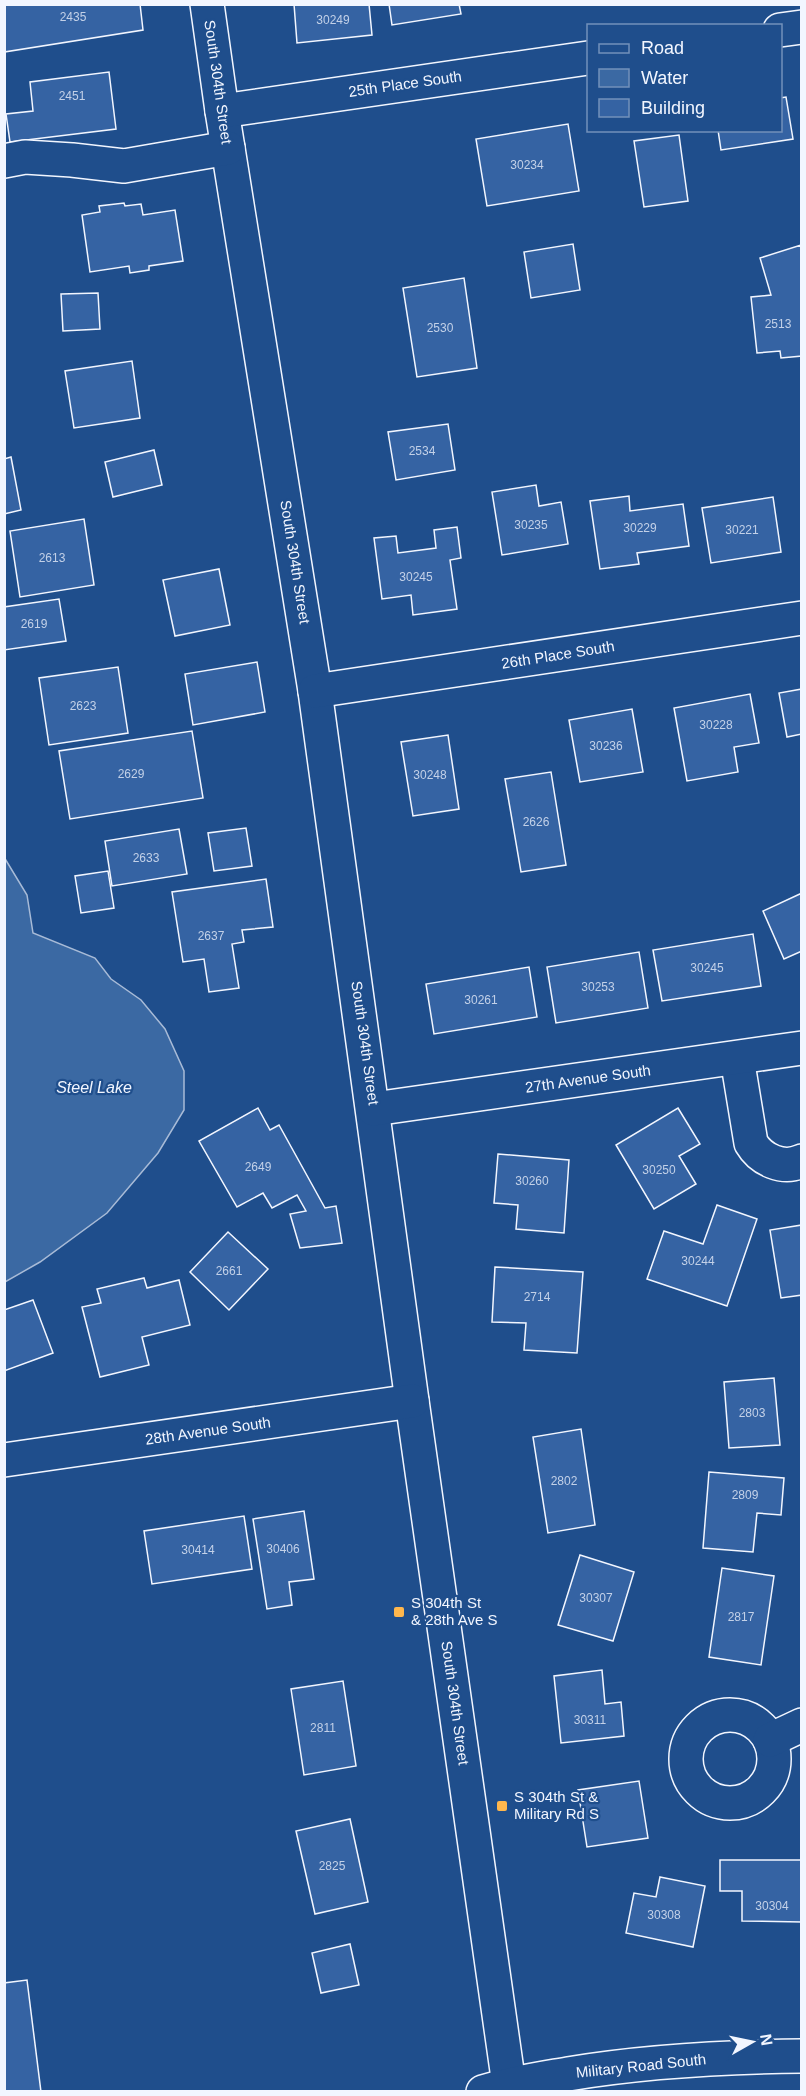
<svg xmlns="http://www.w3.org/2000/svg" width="806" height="2096" viewBox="0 0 806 2096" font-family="Helvetica,sans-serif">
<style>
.water{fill:#3b69a3;stroke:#a8bbd7;stroke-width:1.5}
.building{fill:#3563a3;stroke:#f2f6ff;stroke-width:1.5}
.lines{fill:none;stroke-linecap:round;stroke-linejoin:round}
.minor-casing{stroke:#f2f6ff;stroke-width:36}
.major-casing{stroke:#f2f6ff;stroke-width:36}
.minor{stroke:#1f4e8c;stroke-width:33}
.major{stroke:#1f4e8c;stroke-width:33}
.poi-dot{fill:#ffb74d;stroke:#1f4e8c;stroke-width:2}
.labels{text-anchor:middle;stroke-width:4.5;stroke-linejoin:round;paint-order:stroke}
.number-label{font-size:12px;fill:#c3d1e8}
.street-label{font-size:15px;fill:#f2f6ff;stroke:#1f4e8c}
.poi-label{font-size:15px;fill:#f2f6ff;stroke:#1f4e8c;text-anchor:start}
.water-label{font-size:16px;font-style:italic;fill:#f2f6ff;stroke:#1f4e8c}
</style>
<rect width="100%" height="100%" fill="#1f4e8c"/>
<path class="water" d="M 4,857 L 27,895 L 33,933 L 95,958 L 111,979 L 141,1000 L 165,1029 L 184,1071 L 184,1110 L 158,1153 L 107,1213 L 40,1262 L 5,1282 Z"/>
<g class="building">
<path d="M 4,4 L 140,4 L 143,30 L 4,52 Z"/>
<path d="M 294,4 L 369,4 L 372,35 L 297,43 Z"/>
<path d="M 389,4 L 459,4 L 461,14 L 392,25 Z"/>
<path d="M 109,72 L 116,129 L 10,142 L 6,114 L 33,111 L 30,82 Z"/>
<path d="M 786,97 L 793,139 L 721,150 L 718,130 L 780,130 L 780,98 Z"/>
<path d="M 568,124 L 579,191 L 487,206 L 476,139 Z"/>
<path d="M 679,135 L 688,201 L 644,207 L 634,141 Z"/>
<path d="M 124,203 L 125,206 L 141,204 L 143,215 L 175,210 L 183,261 L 149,266 L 149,270 L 130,273 L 129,266 L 90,272 L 82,215 L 100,212 L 99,206 Z"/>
<path d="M 573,244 L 580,290 L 531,298 L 524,252 Z"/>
<path d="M 801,245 L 802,356 L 781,358 L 780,351 L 757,353 L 751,297 L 771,295 L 760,258 Z"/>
<path d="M 464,278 L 477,368 L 417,377 L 403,288 Z"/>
<path d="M 98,293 L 100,329 L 63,331 L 61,294 Z"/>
<path d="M 132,361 L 140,418 L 74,428 L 65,371 Z"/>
<path d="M 448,424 L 455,470 L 396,480 L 388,432 Z"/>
<path d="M 154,450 L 162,485 L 113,497 L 105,462 Z"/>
<path d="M 11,457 L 21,510 L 4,514 L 4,459 Z"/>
<path d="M 536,485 L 539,506 L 561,502 L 568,544 L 502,555 L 492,492 Z"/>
<path d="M 629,496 L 630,511 L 683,504 L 689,546 L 637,553 L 639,564 L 600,569 L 590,501 Z"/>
<path d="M 773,497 L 781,552 L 711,563 L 702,508 Z"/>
<path d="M 84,519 L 94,585 L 20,597 L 10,531 Z"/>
<path d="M 457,527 L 461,558 L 450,560 L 457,609 L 413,615 L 411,595 L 382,599 L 374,538 L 396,536 L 398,553 L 436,548 L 434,530 Z"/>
<path d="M 219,569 L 230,625 L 175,636 L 163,580 Z"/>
<path d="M 59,599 L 66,641 L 4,650 L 4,607 Z"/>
<path d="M 257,662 L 265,712 L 193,725 L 185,674 Z"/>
<path d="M 118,667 L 128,733 L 49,745 L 39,678 Z"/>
<path d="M 802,689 L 802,734 L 787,737 L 779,693 Z"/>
<path d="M 750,694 L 759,743 L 734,747 L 738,772 L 687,781 L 674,708 Z"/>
<path d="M 632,709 L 643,772 L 580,782 L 569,720 Z"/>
<path d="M 192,731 L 203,798 L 70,819 L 59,751 Z"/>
<path d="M 448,735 L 459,809 L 413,816 L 401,742 Z"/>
<path d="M 551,772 L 566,865 L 521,872 L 505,779 Z"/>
<path d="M 246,828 L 252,866 L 214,871 L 208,833 Z"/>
<path d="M 179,829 L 187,874 L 112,886 L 105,841 Z"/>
<path d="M 108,871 L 114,908 L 81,913 L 75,876 Z"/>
<path d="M 266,879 L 273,927 L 242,930 L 244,942 L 232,944 L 239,988 L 209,992 L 204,959 L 183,962 L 172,892 Z"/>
<path d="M 802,893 L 802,951 L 784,959 L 763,911 Z"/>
<path d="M 753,934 L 761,986 L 662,1001 L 653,950 Z"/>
<path d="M 639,952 L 648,1008 L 556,1023 L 547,967 Z"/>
<path d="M 529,967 L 537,1017 L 434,1034 L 426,984 Z"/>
<path d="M 258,1108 L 270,1130 L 279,1125 L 325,1208 L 336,1206 L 342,1243 L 300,1248 L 290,1214 L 306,1211 L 297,1195 L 272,1208 L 263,1193 L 237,1207 L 199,1141 Z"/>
<path d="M 678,1108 L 700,1144 L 679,1156 L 696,1184 L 654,1209 L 616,1145 Z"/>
<path d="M 498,1154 L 569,1160 L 564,1233 L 516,1229 L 518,1205 L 494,1203 Z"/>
<path d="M 717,1205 L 757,1219 L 727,1306 L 647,1279 L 664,1231 L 703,1244 Z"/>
<path d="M 802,1225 L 802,1295 L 781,1298 L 770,1230 Z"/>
<path d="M 228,1232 L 268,1269 L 229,1310 L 190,1272 Z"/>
<path d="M 495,1267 L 583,1272 L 577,1353 L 524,1350 L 526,1323 L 492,1322 Z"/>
<path d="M 144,1278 L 147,1288 L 179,1280 L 190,1325 L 142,1337 L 149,1365 L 100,1377 L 82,1307 L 101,1303 L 97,1289 Z"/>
<path d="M 33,1300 L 53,1353 L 4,1371 L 4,1310 Z"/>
<path d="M 774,1378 L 780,1445 L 729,1448 L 724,1382 Z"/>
<path d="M 581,1429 L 595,1525 L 548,1533 L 533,1437 Z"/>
<path d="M 709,1472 L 784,1478 L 781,1515 L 757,1513 L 753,1552 L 703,1548 Z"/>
<path d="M 304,1511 L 314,1579 L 289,1582 L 292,1605 L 267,1609 L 253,1519 Z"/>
<path d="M 244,1516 L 252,1569 L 152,1584 L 144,1531 Z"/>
<path d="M 580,1555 L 634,1572 L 613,1641 L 558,1625 Z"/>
<path d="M 722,1568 L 774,1576 L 761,1665 L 709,1657 Z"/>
<path d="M 602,1670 L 605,1704 L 621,1702 L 624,1736 L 561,1743 L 554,1676 Z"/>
<path d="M 343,1681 L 356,1766 L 304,1775 L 291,1689 Z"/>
<path d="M 639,1781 L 648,1838 L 587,1847 L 578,1790 Z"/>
<path d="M 350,1819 L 368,1902 L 315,1914 L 296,1831 Z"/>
<path d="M 720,1860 L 802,1860 L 802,1922 L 742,1921 L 742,1891 L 720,1891 Z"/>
<path d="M 660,1877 L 705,1886 L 693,1947 L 626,1933 L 634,1893 L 656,1897 Z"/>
<path d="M 350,1944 L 359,1985 L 321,1993 L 312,1953 Z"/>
<path d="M 27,1980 L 41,2092 L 4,2092 L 4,1983 Z"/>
</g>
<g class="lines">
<g class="minor-casing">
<g id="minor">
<path d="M 207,4 L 222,111 L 315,691 L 412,1401 L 510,2092"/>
<path d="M 780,30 L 802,27"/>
<path d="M 222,111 L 588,58"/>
<path d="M 4,161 L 25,157 L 72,160 L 124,166 L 228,148"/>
<path d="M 315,691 L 802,618"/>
<path d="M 737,1058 L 751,1143 C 761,1160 783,1170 802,1161"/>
<path d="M 374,1109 L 802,1048"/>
<path d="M 4,1460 L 412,1401"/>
<circle cx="730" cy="1759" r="44"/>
<path d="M 770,1740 L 802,1725"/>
</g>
</g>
<g class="major-casing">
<path id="major" d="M 483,2092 C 511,2083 539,2079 568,2074 C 646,2061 723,2057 802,2056"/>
</g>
<use href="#minor" class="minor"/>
<use href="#major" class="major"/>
</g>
<g class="poi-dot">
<rect x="393" y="1606" width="12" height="12" rx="3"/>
<rect x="496" y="1800" width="12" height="12" rx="3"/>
</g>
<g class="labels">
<g class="number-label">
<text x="73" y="21">2435</text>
<text x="333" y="24">30249</text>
<text x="72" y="100">2451</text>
<text x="527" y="169">30234</text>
<text x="778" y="328">2513</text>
<text x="440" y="332">2530</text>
<text x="422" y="455">2534</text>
<text x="531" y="529">30235</text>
<text x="640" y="532">30229</text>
<text x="742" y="534">30221</text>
<text x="52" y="562">2613</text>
<text x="416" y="581">30245</text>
<text x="34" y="628">2619</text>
<text x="83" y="710">2623</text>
<text x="716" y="729">30228</text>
<text x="606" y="750">30236</text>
<text x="131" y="778">2629</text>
<text x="430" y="779">30248</text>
<text x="536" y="826">2626</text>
<text x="146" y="862">2633</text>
<text x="211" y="940">2637</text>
<text x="707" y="972">30245</text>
<text x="598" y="991">30253</text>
<text x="481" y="1004">30261</text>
<text x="258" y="1171">2649</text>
<text x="659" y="1174">30250</text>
<text x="532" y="1185">30260</text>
<text x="698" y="1265">30244</text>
<text x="229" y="1275">2661</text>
<text x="537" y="1301">2714</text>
<text x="752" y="1417">2803</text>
<text x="564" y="1485">2802</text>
<text x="745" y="1499">2809</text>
<text x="283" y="1553">30406</text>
<text x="198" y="1554">30414</text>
<text x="596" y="1602">30307</text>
<text x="741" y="1621">2817</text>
<text x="590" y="1724">30311</text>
<text x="323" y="1732">2811</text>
<text x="332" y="1870">2825</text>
<text x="772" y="1910">30304</text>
<text x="664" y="1919">30308</text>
</g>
<g class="street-label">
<text transform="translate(218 82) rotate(82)" y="5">South 304th Street</text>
<text transform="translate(405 84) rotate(-8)" y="5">25th Place South</text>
<text transform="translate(295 562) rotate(81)" y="5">South 304th Street</text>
<text transform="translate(558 655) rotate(-9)" y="5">26th Place South</text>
<text transform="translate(365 1043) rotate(82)" y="5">South 304th Street</text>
<text transform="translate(588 1079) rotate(-8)" y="5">27th Avenue South</text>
<text transform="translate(208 1431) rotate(-8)" y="5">28th Avenue South</text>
<text transform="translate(455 1703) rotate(82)" y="5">South 304th Street</text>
<text transform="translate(641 2066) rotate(-6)" y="5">Military Road South</text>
</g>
<g class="poi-label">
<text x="411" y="1608">S 304th St<tspan x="411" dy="17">&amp; 28th Ave S</tspan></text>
<text x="514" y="1802">S 304th St &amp;<tspan x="514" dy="17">Military Rd S</tspan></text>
</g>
<g class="water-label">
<text x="94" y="1093">Steel Lake</text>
</g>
</g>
<rect width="806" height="2096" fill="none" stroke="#f2f6ff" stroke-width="12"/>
<rect x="587" y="24" width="195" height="108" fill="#1f4e8c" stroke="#7391ba" stroke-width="1.5"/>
<rect x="599" y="44" width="30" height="9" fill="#1f4e8c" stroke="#7391ba" stroke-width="1.5"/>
<text x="641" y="54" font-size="18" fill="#f2f6ff">Road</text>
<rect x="599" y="69" width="30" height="18" fill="#3b69a3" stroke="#7391ba" stroke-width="1.5"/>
<text x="641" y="84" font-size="18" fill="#f2f6ff">Water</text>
<rect x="599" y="99" width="30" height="18" fill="#3563a3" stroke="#7391ba" stroke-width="1.5"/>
<text x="641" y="114" font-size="18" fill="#f2f6ff">Building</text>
<g transform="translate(752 2042) rotate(81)" stroke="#1f4e8c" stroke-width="4.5" paint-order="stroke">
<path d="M0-4.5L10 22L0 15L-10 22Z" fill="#f2f6ff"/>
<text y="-9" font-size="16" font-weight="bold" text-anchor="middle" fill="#f2f6ff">N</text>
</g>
</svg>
